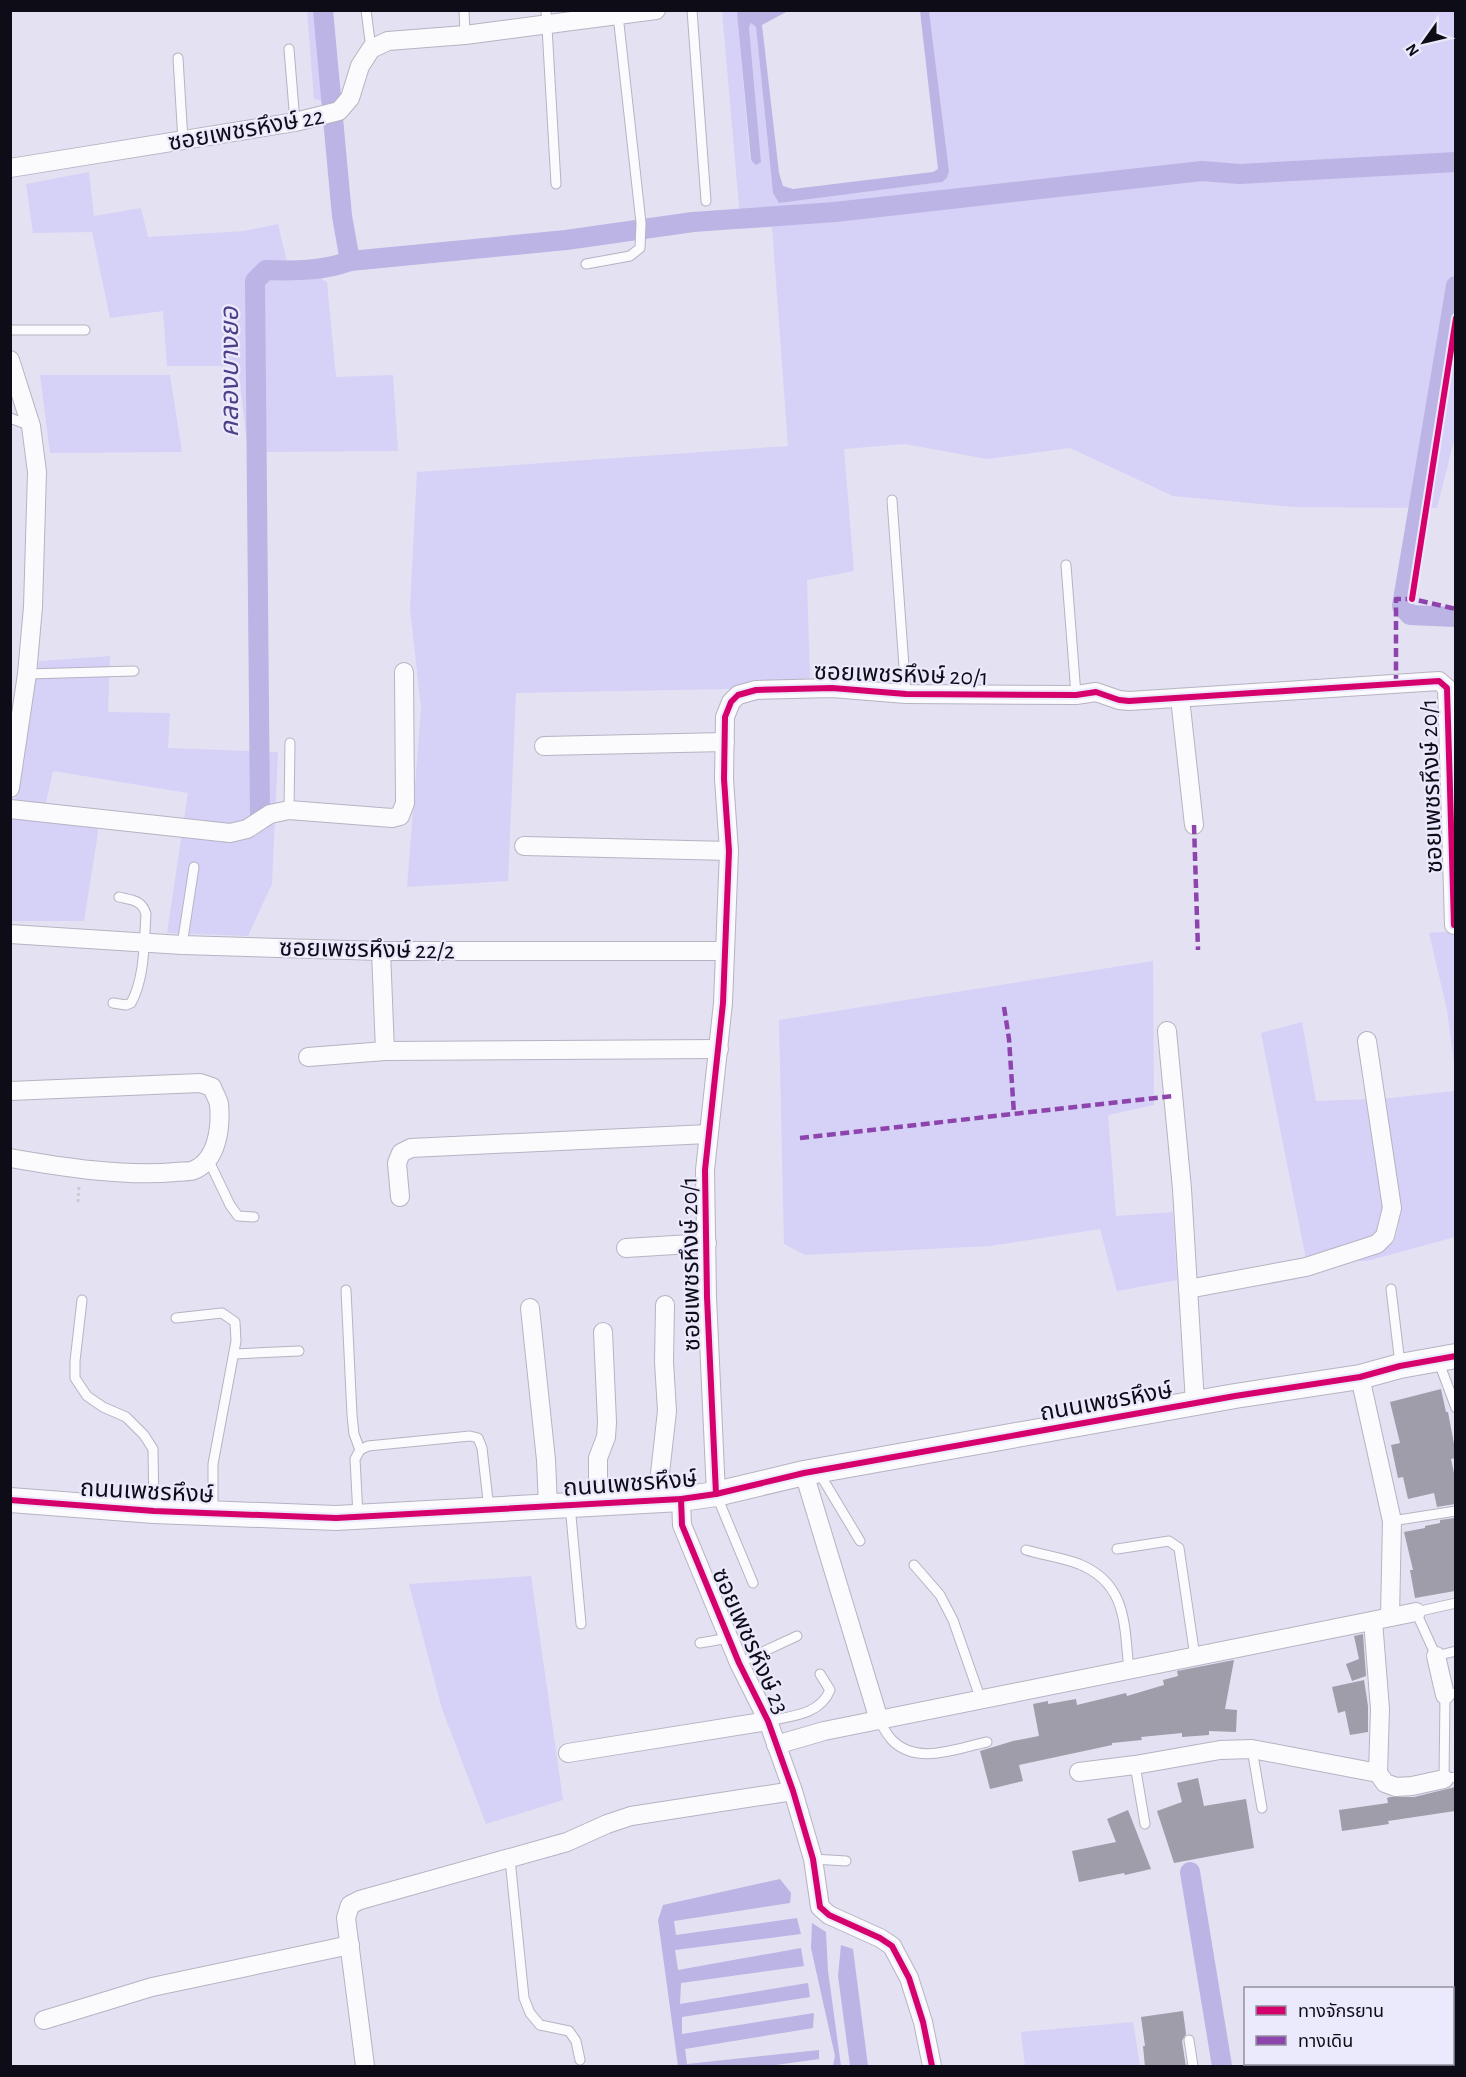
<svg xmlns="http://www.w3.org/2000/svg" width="1466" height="2077" viewBox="0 0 1466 2077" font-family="'Alegreya Sans','Noto Sans Thai',sans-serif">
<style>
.green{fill:#d6d1f7}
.water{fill:#bbb4e4}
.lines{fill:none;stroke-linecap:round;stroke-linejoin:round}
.canal{stroke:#bbb4e4;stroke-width:20}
.building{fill:#9f9daa}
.lane-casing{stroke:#b6b3c2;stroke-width:11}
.street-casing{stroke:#b6b3c2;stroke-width:20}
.secondary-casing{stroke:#b6b3c2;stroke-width:26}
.path{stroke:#ccccd0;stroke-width:3;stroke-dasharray:3 3;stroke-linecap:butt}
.lane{stroke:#fbfafd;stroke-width:9}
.street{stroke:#fbfafd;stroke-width:18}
.secondary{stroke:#fbfafd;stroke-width:24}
.quiet{stroke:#8e44ad;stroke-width:4.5;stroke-dasharray:9 4.5;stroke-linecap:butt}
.cycleway-casing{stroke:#ebe9fc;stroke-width:10}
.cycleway{stroke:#d6006c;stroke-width:6}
.labels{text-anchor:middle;stroke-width:4.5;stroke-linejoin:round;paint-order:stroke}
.street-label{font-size:24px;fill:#0e0c17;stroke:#ebe9fc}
.water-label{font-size:26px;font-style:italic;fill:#4f3f87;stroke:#ebe9fc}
</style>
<rect width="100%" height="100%" fill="#e4e1f3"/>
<g class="green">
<path d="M 307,11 L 326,11 L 336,104 L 314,99 Z"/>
<path d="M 722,11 L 740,11 L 737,13 L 750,160 L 761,162 L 749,27 L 751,23 L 756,26 L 773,193 L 779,203 L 941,182 L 947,178 L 949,170 L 929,11 L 1455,11 L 1456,433 L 1437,508 L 1294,507 L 1173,496 L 1070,448 L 987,459 L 905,444 L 844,449 L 854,571 L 807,580 L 810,678 L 728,689 L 516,693 L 508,881 L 407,887 L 421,708 L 410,608 L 417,472 L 788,446 L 772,227 L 741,229 Z"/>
<path d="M 89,172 L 94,216 L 141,208 L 148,237 L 244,231 L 278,224 L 287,262 L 327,282 L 336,377 L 393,375 L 398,451 L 248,452 L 238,366 L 167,366 L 163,311 L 110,318 L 92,232 L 33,233 L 26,184 Z"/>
<path d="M 40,375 L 170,375 L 182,452 L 50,453 Z"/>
<path d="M 110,656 L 108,712 L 170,713 L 168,748 L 278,752 L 272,884 L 248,936 L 167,933 L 188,793 L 53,771 L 45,807 L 96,814 L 98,833 L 84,921 L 11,921 L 11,817 L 26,744 L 39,661 Z"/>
<path d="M 1455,931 L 1455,1071 L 1447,1010 L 1429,933 Z"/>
<path d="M 1153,961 L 1154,1105 L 1108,1115 L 1116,1216 L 1173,1212 L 1177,1280 L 1117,1291 L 1100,1229 L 990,1246 L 805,1255 L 784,1244 L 779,1020 Z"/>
<path d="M 1302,1022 L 1316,1101 L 1369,1099 L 1383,1204 L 1381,1230 L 1362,1244 L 1306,1259 L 1261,1033 Z"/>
<path d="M 1455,1091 L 1455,1237 L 1367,1261 L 1352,1261 L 1394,1242 L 1399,1225 L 1382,1099 Z"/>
<path d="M 531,1576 L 563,1800 L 486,1824 L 442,1709 L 409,1584 Z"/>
<path d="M 1133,2022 L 1140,2066 L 1025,2066 L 1021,2032 Z"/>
</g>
<g class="water">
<path d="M 740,11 L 788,11 L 762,25 L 779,173 L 783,186 L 793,189 L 933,172 L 938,169 L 920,11 L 929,11 L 949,171 L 947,178 L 942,182 L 779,203 L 773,193 L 756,27 L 751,23 L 749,27 L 761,162 L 756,165 L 751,160 L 737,13 Z"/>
<path d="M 780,1879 L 791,1893 L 790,1903 L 674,1921 L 676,1935 L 797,1918 L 801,1934 L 675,1950 L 678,1970 L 801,1948 L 804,1966 L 681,1983 L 680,2004 L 808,1983 L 810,1997 L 682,2017 L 682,2034 L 814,2013 L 813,2028 L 685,2049 L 687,2064 L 819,2050 L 819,2059 L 769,2066 L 678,2066 L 658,1920 L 663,1905 Z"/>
<path d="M 812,1923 L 826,1932 L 828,1971 L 841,2066 L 833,2066 L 835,2056 L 811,1948 Z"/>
<path d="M 841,1945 L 853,1949 L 868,2066 L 850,2066 L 838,1976 Z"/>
</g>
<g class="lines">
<g class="canal">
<path d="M 323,10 L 342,216 L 350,261"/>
<path d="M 1456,286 L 1402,606 L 1410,615 L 1456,617"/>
<path d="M 260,815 L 255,281 L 266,270 C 294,271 323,271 350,261 L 566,240 L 693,222 L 835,212 L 1202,171 L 1240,174 L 1456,162"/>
<path d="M 1190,1872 L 1222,2066"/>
</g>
</g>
<g class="building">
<path d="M 1441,1389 L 1446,1412 L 1448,1412 L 1455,1449 L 1455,1458 L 1451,1459 L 1455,1478 L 1455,1504 L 1437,1507 L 1434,1493 L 1408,1499 L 1403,1477 L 1398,1478 L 1391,1445 L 1400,1443 L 1390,1402 Z"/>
<path d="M 1455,1518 L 1455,1591 L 1415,1598 L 1410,1570 L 1413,1570 L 1404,1532 L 1425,1528 L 1425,1526 L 1440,1523 L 1440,1520 Z"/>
<path d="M 1363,1634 L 1366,1676 L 1352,1681 L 1346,1664 L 1359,1659 L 1354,1636 Z"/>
<path d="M 1234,1660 L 1225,1709 L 1237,1710 L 1236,1732 L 1209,1731 L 1209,1735 L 1182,1737 L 1182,1733 L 1141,1737 L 1142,1740 L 1112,1743 L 1112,1745 L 1019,1765 L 1023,1781 L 990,1789 L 980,1751 L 1013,1741 L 1039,1736 L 1033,1704 L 1048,1701 L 1048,1704 L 1076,1699 L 1077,1705 L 1126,1693 L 1127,1696 L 1164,1685 L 1163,1680 L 1178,1676 L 1177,1671 Z"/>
<path d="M 1364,1680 L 1368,1706 L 1368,1732 L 1350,1735 L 1345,1711 L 1338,1713 L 1332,1687 Z"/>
<path d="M 1198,1778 L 1204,1806 L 1246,1799 L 1254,1848 L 1174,1863 L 1157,1811 L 1182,1802 L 1177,1783 Z"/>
<path d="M 1455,1787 L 1455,1811 L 1388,1821 L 1389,1824 L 1342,1831 L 1339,1810 L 1388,1803 L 1387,1798 L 1390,1797 L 1414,1797 Z"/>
<path d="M 1128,1810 L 1151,1869 L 1125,1875 L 1124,1873 L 1079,1882 L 1072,1851 L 1116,1842 L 1107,1819 Z"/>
<path d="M 1183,2011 L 1186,2034 L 1182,2041 L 1186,2067 L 1145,2067 L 1143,2046 L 1145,2046 L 1141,2017 Z"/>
</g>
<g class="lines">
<g class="lane-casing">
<g id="lane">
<path d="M 366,10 L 371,49"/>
<path d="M 464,10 L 465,35"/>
<path d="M 546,10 L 556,184"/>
<path d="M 692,10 L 706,201"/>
<path d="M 289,49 L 295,122"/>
<path d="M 178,58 L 183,141"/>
<path d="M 586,264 L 630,256 L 640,248 L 641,223 L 618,15"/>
<path d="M 10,330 L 85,330"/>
<path d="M 10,418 L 31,426"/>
<path d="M 892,500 L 906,694"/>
<path d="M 1066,565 L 1076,695"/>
<path d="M 27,674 L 134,671"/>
<path d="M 289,810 L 290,743"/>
<path d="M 182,945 L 194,867"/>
<path d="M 113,1003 L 126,1005 L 131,1003 C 145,978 144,942 146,914 C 142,900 132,900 119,897"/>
<path d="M 208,1159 L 230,1205 L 238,1216 L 254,1217"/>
<path d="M 1391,1289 L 1400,1364"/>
<path d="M 346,1290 L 352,1415 L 354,1434 L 360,1450"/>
<path d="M 82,1300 L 75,1361 L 75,1378 L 87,1396 L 103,1407 L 126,1417 L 144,1435 L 153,1449 L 154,1511"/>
<path d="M 176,1318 L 222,1313 L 235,1322 L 236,1341 L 213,1464 L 213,1513"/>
<path d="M 234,1354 L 299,1351"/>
<path d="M 1438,1360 L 1456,1408"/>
<path d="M 818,1471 L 860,1541"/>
<path d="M 716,1494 L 753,1583"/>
<path d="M 570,1505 L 581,1624"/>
<path d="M 358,1516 L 355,1459 L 360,1450 L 368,1446 L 470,1436 L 478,1438 L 482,1448 L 489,1509"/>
<path d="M 1392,1521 L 1456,1511"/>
<path d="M 1117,1549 L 1169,1541 L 1179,1548 L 1195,1657"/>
<path d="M 1026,1550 C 1043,1555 1063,1558 1079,1564 C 1128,1584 1124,1626 1129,1670"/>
<path d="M 914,1565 L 940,1595 L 953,1620 L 981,1700"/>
<path d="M 1456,1603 L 1416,1612 L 1436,1656 L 1456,1651"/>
<path d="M 700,1643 L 729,1638"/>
<path d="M 739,1663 L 797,1636"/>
<path d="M 1456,1693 L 1445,1695 L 1444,1779 L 1456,1777"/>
<path d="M 879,1720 C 883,1727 887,1735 892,1740 C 917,1766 957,1748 987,1742"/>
<path d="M 768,1721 C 791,1716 820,1715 830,1690 L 820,1674"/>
<path d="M 1252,1749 L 1262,1808"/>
<path d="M 1135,1765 L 1145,1824"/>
<path d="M 510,1859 L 524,1998 L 530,2013 L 540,2025 L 569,2031 L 576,2041 L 580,2060"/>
<path d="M 813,1859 L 846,1861"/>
<path d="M 1189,2040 L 1193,2066"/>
</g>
</g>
<g class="street-casing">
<g id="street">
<path d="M 10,168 L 295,122 L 339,111 L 350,98 L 360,66 L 371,49 L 388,41 L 465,35 L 656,10"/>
<path d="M 10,360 L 31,426 L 37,472 L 33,607 L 27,674 L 10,788"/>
<path d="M 1180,698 L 1194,825"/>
<path d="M 544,746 L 725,742"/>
<path d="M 10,809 L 230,833 L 247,829 L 270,814 L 289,810 L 392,818 L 400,816 L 405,803 L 404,672"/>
<path d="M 524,846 L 729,851"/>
<path d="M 10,934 L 182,945 L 381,951 L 724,951"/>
<path d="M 381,951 L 385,1051 L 719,1049"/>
<path d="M 1167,1031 L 1182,1189 L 1195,1403"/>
<path d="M 308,1057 L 385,1051"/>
<path d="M 10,1091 L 200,1083 L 212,1087 C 214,1093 218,1099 219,1104 C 221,1126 218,1160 194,1170 C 190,1172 181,1171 176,1172 C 125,1177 61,1167 10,1158"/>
<path d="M 400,1197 L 397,1163 L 401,1153 L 411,1148 L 708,1134"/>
<path d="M 626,1248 L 707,1243"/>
<path d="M 1188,1289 L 1306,1267 L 1377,1244 L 1385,1236 L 1392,1208 L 1367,1041"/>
<path d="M 530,1308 L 546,1460 L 548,1506"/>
<path d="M 1360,1377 L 1392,1521 L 1390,1617"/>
<path d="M 804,1473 L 879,1720"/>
<path d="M 716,1494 L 707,1297 L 705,1170 L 723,1003 L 729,851 L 724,779 L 725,717 L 731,702 L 738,695 L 756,690 L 832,688 L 906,694 L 1076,695 L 1096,692 L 1119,700 L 1129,701 L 1439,681 L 1447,688 L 1454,925"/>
<path d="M 681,1499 L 682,1525 L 739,1663 L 768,1721 L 793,1791 L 813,1859 L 820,1907 L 829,1915 L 880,1938 L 892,1946 L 909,1978 L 923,2022 L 932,2066"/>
<path d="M 657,1500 L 667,1411 L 664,1362 L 665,1305"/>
<path d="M 598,1504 L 598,1458 L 606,1437 L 607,1422 L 603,1332"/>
<path d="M 1373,1621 L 1380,1709 L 1378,1773 L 1385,1783 L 1396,1787 L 1412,1786 L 1444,1779"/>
<path d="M 1436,1656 L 1445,1695"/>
<path d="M 776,1745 L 824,1731 L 1416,1612"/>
<path d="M 568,1753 L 768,1721"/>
<path d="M 1079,1772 L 1135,1765 L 1220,1750 L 1252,1749 L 1378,1773"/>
<path d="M 44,2020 L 152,1987 L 350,1945"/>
<path d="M 365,2066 L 346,1918 L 350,1905 L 360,1900 L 567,1842 L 607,1824 L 631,1816 L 793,1791"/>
</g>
</g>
<g class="secondary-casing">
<path id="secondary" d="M 10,1500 L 154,1511 L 336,1518 L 681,1499 L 716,1494 L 804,1473 L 1235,1396 L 1360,1377 L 1400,1366 L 1456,1356"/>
</g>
<path class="path" d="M 78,1202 L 79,1186"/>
<use href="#lane" class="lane"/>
<use href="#street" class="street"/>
<use href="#secondary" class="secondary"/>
<g class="quiet">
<path d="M 1396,684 L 1396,599 L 1412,599 L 1456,609"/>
<path d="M 1194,825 L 1198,950"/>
<path d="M 1004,1007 L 1009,1039 L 1014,1114"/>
<path d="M 800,1138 L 1173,1096"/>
</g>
<g class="cycleway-casing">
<g id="cycleway">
<path d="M 1412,599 L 1456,318"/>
<path d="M 716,1494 L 707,1297 L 705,1170 L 723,1003 L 729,851 L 724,779 L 725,717 L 731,702 L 738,695 L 756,690 L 832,688 L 906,694 L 1076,695 L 1096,692 L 1119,700 L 1129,701 L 1439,681 L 1447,688 L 1454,925"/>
<path d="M 681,1499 L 682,1525 L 739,1663 L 768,1721 L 793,1791 L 813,1859 L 820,1907 L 829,1915 L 880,1938 L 892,1946 L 909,1978 L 923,2022 L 932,2066"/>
<path d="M 10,1500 L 154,1511 L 336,1518 L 681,1499 L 716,1494 L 804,1473 L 1235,1396 L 1360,1377 L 1400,1366 L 1456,1356"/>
</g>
</g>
<use href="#cycleway" class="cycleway"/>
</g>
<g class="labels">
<g class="street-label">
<text transform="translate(246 129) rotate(-10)" y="8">ซอยเพชรหึงษ์ 22</text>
<text transform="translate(901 674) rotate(2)" y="8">ซอยเพชรหึงษ์ 20/1</text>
<text transform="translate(1431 786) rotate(-92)" y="8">ซอยเพชรหึงษ์ 20/1</text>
<text transform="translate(367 949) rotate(1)" y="8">ซอยเพชรหึงษ์ 22/2</text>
<text transform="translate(690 1264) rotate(-91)" y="8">ซอยเพชรหึงษ์ 20/1</text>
<text transform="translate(1106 1401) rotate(-10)" y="8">ถนนเพชรหึงษ์</text>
<text transform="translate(630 1483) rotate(-4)" y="8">ถนนเพชรหึงษ์</text>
<text transform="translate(147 1491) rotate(3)" y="8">ถนนเพชรหึงษ์</text>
<text transform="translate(751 1641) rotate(66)" y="8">ซอยเพชรหึงษ์ 23</text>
</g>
<g class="water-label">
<text transform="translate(229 372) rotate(-90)" y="9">คลองบางยอ</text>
</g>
</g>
<rect width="1466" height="2077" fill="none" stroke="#0e0c17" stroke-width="24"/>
<rect x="1244" y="1987" width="210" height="78" fill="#ebe9fc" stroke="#9391a0" stroke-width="1.5"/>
<rect x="1256" y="2006" width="30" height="9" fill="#d6006c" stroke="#9391a0" stroke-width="1.5"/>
<text x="1298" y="2017" font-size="18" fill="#0e0c17">ทางจักรยาน</text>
<rect x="1256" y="2036" width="30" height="9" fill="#8e44ad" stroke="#9391a0" stroke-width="1.5"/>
<text x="1298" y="2047" font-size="18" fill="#0e0c17">ทางเดิน</text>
<g transform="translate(1424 42) rotate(236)" stroke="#ebe9fc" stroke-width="4.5" paint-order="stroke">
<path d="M0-4.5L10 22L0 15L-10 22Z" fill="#0e0c17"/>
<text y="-9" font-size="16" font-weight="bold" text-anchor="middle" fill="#0e0c17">N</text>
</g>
</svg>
